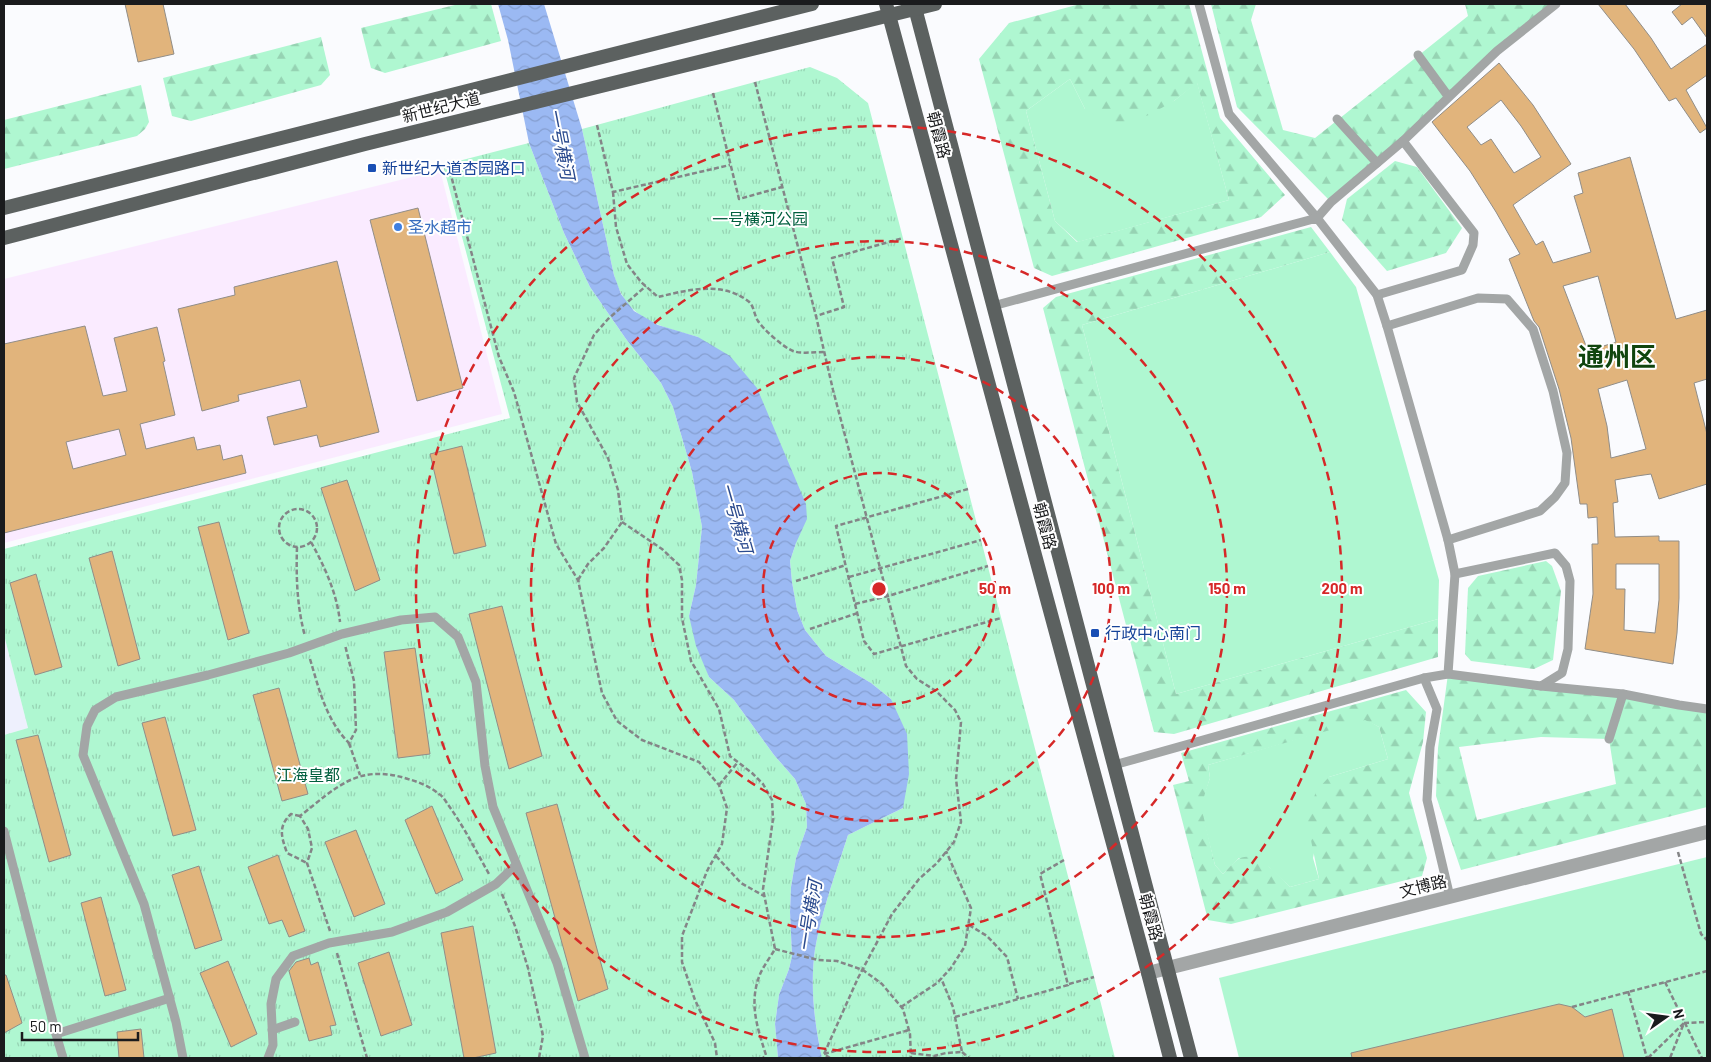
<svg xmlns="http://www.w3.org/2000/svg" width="1711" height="1062" viewBox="0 0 1711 1062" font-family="Barlow,'Noto Sans SC',sans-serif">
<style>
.commercial{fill:#faebff}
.built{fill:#eef0fd}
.grass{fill:#aff7d1}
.forest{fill:url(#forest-firs);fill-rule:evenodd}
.park{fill:url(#park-tufts)}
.water{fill:url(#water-waves)}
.building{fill:#e1b47c;stroke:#908d88;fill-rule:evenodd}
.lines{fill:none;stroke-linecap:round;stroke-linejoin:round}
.path{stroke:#848587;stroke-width:2.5;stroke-dasharray:5 2.5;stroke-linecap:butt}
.service{stroke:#a3a6a6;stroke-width:9}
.tertiary{stroke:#a3a6a6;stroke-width:14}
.primary{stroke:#5c6160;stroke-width:14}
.ring{fill:none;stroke:#d62828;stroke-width:2.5;stroke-dasharray:9 6}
.transit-dot{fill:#1a4fb4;stroke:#fff;stroke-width:2}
.shop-dot{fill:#3f7fe0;stroke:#fff;stroke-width:2}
.labels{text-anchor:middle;stroke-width:4;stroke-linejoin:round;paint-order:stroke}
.street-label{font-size:16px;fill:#1a1b1d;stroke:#fff}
.transit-label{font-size:16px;fill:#164399;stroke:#fff;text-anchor:start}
.park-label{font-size:16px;fill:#015f3e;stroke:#fff}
.shop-label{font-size:16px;fill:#366cbe;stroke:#fff;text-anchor:start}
.water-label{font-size:18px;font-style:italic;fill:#2a4a8e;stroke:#fff}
.town-label{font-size:26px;font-weight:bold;fill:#10450e;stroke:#fff}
.centre{fill:#d62828;stroke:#fff;stroke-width:2.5}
.ring-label{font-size:15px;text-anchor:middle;font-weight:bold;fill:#d62828;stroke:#fff;stroke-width:4;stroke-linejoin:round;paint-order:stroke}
</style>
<defs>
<pattern id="forest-firs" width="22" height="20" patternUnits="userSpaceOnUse" patternTransform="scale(1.25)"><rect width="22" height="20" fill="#aff7d1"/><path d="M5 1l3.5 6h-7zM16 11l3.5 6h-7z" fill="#96d3b3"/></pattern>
<pattern id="park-tufts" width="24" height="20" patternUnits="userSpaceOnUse" patternTransform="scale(1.25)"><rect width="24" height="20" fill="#aff7d1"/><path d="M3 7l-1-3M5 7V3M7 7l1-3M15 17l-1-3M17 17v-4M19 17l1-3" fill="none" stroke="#96d3b3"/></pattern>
<pattern id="water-waves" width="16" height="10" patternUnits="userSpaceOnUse" patternTransform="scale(1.25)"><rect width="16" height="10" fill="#9bb9f3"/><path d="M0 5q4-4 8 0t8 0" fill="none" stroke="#859ed0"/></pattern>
</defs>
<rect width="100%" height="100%" fill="#fafbfe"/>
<path class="commercial" d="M 440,170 L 502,414 L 4,543 L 4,279 Z"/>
<path class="built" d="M 4,635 L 28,728 L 4,735 Z"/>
<g class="grass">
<path d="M 1070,79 L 1085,109 L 1174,101 L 1197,82 L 1229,200 L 1078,242 L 1055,221 L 1026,111 Z"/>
<path d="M 1330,252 L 1356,287 L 1439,580 L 1438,619 L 1176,694 L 1082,325 Z"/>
<path d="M 1365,719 L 1379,727 L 1388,759 L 1329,777 L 1313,858 L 1319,879 L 1290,887 L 1269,867 L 1239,858 L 1223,874 L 1215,865 L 1200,806 L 1210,778 L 1208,765 Z"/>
<path d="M 1707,857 L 1707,1058 L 1239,1058 L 1219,978 Z"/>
</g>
<g class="forest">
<path d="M 459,4 L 491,4 L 501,41 L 385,73 L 371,68 L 361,28 Z"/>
<path d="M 1080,4 L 1189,4 L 1220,118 L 1285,195 L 1261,217 L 1052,276 L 1034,268 L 979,59 L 1009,23 ZM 1070,79 L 1085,109 L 1113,126 L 1149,115 L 1174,101 L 1197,83 L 1229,200 L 1077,242 L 1055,221 L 1026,111 Z"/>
<path d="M 1211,4 L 1256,4 L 1251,20 L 1283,130 L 1315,138 L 1468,16 L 1465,4 L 1558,4 L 1497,51 L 1331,202 L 1237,107 Z"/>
<path d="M 321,37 L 330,75 L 321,85 L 191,121 L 172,116 L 163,78 Z"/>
<path d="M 141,85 L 149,122 L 145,129 L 137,136 L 4,169 L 4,120 Z"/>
<path d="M 1395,161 L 1417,167 L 1462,228 L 1446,253 L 1387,271 L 1342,220 L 1347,199 Z"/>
<path d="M 1311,227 L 1330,252 L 1082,325 L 1176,694 L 1438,619 L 1438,657 L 1174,734 L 1154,732 L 1043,308 L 1056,297 Z"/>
<path d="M 1546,561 L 1552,566 L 1561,591 L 1553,660 L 1534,669 L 1471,661 L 1465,654 L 1468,588 L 1478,576 Z"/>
<path d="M 1448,674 L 1707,709 L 1707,807 L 1461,870 L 1436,796 L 1438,748 ZM 1541,737 L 1609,739 L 1616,784 L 1477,820 L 1459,747 Z"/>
<path d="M 1406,690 L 1426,712 L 1423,742 L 1409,793 L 1427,858 L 1422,876 L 1231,924 L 1208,920 L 1173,785 L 1189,781 L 1181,753 ZM 1365,720 L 1379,727 L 1388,759 L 1329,777 L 1316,791 L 1307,821 L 1319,879 L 1290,887 C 1279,876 1255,847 1237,860 C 1232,864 1227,870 1223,874 L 1215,865 L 1201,806 L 1210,778 L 1208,765 Z"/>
</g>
<g class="park">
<path d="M 810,67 L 837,78 L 868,103 L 1115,1058 L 822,1058 C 814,1022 810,985 815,949 C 822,910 836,872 848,835 L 903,808 L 891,699 L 871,683 L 826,656 L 805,630 L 797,610 L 792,582 L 790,561 L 796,543 L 698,337 C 670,329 635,322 621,293 C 618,288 616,281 614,275 L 582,129 Z"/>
<path d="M 529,143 L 564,233 L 590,287 L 626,339 L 661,383 L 673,407 L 692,472 L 702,527 L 696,585 L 689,616 L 709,677 L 734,700 L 774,755 L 795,779 L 806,804 L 807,827 L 796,858 L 791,887 L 790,912 L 792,956 L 789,969 L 779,995 L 775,1024 L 778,1058 L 4,1058 L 4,735 L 28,728 L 4,635 L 4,549 L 510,418 L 443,165 Z"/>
</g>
<path class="water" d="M 498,4 L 544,4 L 582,129 L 614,275 L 621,294 L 634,311 L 658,325 L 698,337 L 730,356 L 757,388 L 806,504 L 807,519 L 796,543 L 790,561 L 792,582 L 797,610 L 805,630 L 826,656 L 871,683 L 891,699 L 907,734 L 909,774 L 903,808 L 848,835 C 836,872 822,910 815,949 C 810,985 814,1022 822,1058 L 778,1058 L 775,1024 L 779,995 L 789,969 L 792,956 L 790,912 L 791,887 L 796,858 L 807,827 L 806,804 L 795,779 L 774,755 L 734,700 L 709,677 L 696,646 L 689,616 L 696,585 L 702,527 L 692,472 L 673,407 L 661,383 L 626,339 L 590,287 L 564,233 L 529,143 L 508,40 Z"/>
<g class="building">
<path d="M 125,4 L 163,4 L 174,54 L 138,62 Z"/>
<path d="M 1598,4 L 1625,4 L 1651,38 L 1671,69 L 1707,44 L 1707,75 L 1686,90 L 1707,128 L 1700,133 L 1676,98 L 1669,101 L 1634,49 Z"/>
<path d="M 1682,4 L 1707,4 L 1707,38 L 1692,17 L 1682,25 L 1672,12 Z"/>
<path d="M 1499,63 L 1533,105 L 1571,164 L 1513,205 L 1536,245 L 1543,241 L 1553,263 L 1591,252 L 1574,196 L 1583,193 L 1578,173 L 1630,157 L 1676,319 L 1707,310 L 1707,379 L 1694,383 L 1707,434 L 1707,484 L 1659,499 L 1651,474 L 1637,476 L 1615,480 L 1618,502 L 1613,503 L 1615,537 L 1659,536 L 1659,541 L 1679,541 L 1679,598 L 1677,633 L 1673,664 L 1585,649 L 1593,594 L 1592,544 L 1598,544 L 1597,517 L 1588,518 L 1587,504 L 1580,504 L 1571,438 L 1559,389 L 1539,327 L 1534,321 L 1509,259 L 1520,254 L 1496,212 L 1470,171 L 1432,122 ZM 1501,100 L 1521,126 L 1541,157 L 1514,173 L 1491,139 L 1481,145 L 1467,127 ZM 1598,276 L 1616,342 L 1588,351 L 1563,286 ZM 1627,380 L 1646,449 L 1611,458 L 1607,426 L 1598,389 ZM 1616,564 L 1659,564 L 1659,600 L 1655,633 L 1624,630 L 1625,589 L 1616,589 Z"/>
<path d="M 418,208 L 463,388 L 417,401 L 370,220 Z"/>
<path d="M 337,261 L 379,432 L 320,447 L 317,435 L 274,445 L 267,417 L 307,407 L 300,380 L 238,395 L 239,401 L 202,411 L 178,309 L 235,295 L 234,287 Z"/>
<path d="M 85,326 L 103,396 L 127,391 L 114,338 L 157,327 L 165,361 L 163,362 L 175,415 L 140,424 L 146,449 L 194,437 L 197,450 L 220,445 L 223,460 L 242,455 L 246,473 L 4,533 L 4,344 ZM 119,429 L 126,455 L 73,469 L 66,442 Z"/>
<path d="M 462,446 L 486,546 L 454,554 L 430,454 Z"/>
<path d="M 347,480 L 380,580 L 355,591 L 321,488 Z"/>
<path d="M 219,522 L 249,633 L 228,640 L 198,527 Z"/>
<path d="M 112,551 L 140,659 L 118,666 L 89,558 Z"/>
<path d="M 36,574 L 62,667 L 35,675 L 10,583 Z"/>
<path d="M 502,606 L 542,756 L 509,769 L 469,614 Z"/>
<path d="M 415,648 L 430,754 L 398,758 L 384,652 Z"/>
<path d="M 279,688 L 308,794 L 282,801 L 253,695 Z"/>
<path d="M 165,717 L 196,830 L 173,836 L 142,723 Z"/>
<path d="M 38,735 L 71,855 L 49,862 L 16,740 Z"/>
<path d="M 557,804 L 608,989 L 578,1001 L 526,813 Z"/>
<path d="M 432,806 L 463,880 L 436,894 L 405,820 Z"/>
<path d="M 356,830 L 385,904 L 354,917 L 325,842 Z"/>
<path d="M 278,855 L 305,931 L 289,937 L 282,920 L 269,924 L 248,867 Z"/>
<path d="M 199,866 L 222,940 L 195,949 L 172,875 Z"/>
<path d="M 101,897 L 126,990 L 105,996 L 81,903 Z"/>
<path d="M 473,926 L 496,1053 L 473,1058 L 464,1058 L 441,933 Z"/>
<path d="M 389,952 L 412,1025 L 381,1036 L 358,963 Z"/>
<path d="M 309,958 L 311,965 L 318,962 L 336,1025 L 330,1026 L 332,1035 L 309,1041 L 289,971 L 296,962 Z"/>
<path d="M 228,961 L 257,1034 L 231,1047 L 200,973 Z"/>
<path d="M 4,975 L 6,975 L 22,1023 L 4,1033 Z"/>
<path d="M 1559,1004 L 1572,1007 L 1585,1017 L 1612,1009 L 1624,1058 L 1352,1058 L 1351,1053 Z"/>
<path d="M 141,1029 L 144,1058 L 119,1058 L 117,1032 Z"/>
</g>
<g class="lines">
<g class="path">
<path d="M 755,82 L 816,316"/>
<path d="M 713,93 L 739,199 L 782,187"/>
<path d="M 597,125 L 613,192 L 730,165"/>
<path d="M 448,164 L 499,357 L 514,392 L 556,544 L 578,580 L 602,693 L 617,721 L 642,740 L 699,762 L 719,785 L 727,808 L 722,844 L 707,871 L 682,936 L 682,962 L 695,1000 L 715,1043 L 717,1058"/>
<path d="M 613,192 L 616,227 L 627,264 L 641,282 L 658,297 C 687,290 722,281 748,301 C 754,305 754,315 758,321 C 764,330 783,347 793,351 C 801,354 815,352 824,352"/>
<path d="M 968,489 L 836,526 L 864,641 L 874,654 L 1001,618"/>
<circle cx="298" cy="528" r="19"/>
<path d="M 622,522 L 662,549 L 679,565 L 682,580 L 682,618 L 691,661 L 719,709 L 730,756 L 752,773 L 763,784 L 772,800 L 773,819 L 763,889 L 775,949 C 771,956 765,964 761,972 C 748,1001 757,1027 766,1055 L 763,1058"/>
<path d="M 311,542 C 325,567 337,594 340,622"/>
<path d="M 297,547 C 296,578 297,607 305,636"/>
<path d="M 849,577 L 981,540"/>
<path d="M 578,580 L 588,564 L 604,548 L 622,522 L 618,490 L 608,458 L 577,402 L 574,378 L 594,335 L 608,319 L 646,286"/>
<path d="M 796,581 L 846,565"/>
<path d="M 855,604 L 888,596 L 988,566"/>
<path d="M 810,629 L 858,613"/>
<path d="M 310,659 C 319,689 326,720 349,743 L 356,730 L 354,681 L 345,645"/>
<path d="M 349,743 L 360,775"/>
<path d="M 719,785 L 738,762"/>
<path d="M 300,816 L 291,814 C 277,827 282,838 287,853 L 307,863"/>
<path d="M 1678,852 L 1701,934 L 1707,940"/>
<path d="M 716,856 L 741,883 L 764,896"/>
<path d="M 502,894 L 515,926 L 528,968 L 543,1036 L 539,1058"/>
<path d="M 969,925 L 987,936 L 1007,957 L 1018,999"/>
<path d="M 330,931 L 307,863 L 312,848 L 308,829 L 300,816 C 337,787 358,763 408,779 C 419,782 431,787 439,794 C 443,796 446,802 449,806 C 464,827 476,851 489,874"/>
<path d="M 775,949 L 818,960 L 837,961 L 863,970 L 882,984 L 903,1009 L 910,1034 L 911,1058"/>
<path d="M 337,953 L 367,1058"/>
<path d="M 1665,982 L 1702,1058"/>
<path d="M 1069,984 L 1094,977"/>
<path d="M 1628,991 L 1647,1058"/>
<path d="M 901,1007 L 937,983 L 951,968 L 965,946 L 971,908 L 946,851"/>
<path d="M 1572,1007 L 1707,971"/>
<path d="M 955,1017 L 1068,985 L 1040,874 L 1064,860"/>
<path d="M 1684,1023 L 1707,1022"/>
<path d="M 962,1052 L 969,1058"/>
<path d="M 911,1053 L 934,1056 L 946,1053 L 962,1052 L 953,1007 L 941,978"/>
<path d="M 824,1054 L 909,1030"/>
<path d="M 830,1058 L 824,1054 L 858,978 L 892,914 L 919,879 L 937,863 L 954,842 L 961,822 L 956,779 L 961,722 L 955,710 L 936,691 L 917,679 L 906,666 L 833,390 L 816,316 L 844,307 L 832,258 L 903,238"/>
<path d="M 1648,1058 L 1684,1023 L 1670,1058"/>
</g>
<g class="service">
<path d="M 1199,4 L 1229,114 L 1317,218 L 1331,202 L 1403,141 L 1474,233 L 1473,245 L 1462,270 L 1377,295"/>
<path d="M 1418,55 L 1448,96"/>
<path d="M 1337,119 L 1377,163"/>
<path d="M 1403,141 L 1497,51 L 1556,4"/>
<path d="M 993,306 L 1317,218 L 1377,295 L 1387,326 L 1478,298 L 1507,299 L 1533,329 L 1553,391 L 1567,453 L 1565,483 L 1555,497 L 1540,511 L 1448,540 L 1455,574 L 1448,674 L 1424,678 L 1114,765"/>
<path d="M 1387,326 L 1448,540"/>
<path d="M 1448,674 L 1541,686 L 1562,673 L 1568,649 L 1570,581 L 1566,566 L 1555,553 L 1455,574"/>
<path d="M 1424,678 L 1437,709 L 1430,747 L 1427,800 L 1450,897"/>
<path d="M 1541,686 L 1623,694 L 1679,705 L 1707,709"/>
<path d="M 1609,739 L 1623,694"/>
<path d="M 4,831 L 56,1034 L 170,998"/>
<path d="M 272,1030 L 295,1022"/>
<path d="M 56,1034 L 63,1058"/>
<path d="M 183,1058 L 176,1022 L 144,904 L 83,755 L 87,726 L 95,710 L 116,697 L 208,675 L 289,653 L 342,634 L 401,620 L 435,617 L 458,637 L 476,682 L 485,766 L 493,807 L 557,963 L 585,1058"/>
<path d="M 268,1058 L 273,1045 L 271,1004 L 276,979 L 293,956 L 329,943 L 392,932 L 447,912 L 496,884 L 516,865"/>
</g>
<path class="tertiary" d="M 1148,973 L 1707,832"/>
<g class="primary">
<path d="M 886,4 L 1148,973 L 1170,1058"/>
<path d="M 914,4 L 1191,1058"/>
<path d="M 4,208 C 273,139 543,73 812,4"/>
<path d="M 4,238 L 365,144 L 935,4"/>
</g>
</g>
<g class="ring">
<circle cx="879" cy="589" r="116"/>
<circle cx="879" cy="589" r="232"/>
<circle cx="879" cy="589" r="348"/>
<circle cx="879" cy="589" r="463"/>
</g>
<g class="transit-dot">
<rect x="367" y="163" width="10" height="10" rx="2.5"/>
<rect x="1090" y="628" width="10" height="10" rx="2.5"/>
</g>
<circle class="shop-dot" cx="398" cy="227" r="5"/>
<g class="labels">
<g class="street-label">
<text transform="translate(441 107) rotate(-14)" y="6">新世纪大道</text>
<text transform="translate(939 135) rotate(75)" y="6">朝霞路</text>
<text transform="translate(1045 526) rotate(75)" y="6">朝霞路</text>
<text transform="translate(1423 886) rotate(-14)" y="6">文博路</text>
<text transform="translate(1151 917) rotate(75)" y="6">朝霞路</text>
</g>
<g class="transit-label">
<text x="382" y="174">新世纪大道杏园路口</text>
<text x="1105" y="639">行政中心南门</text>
</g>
<g class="park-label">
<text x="760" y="225">一号横河公园</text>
<text x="308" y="781">江海皇都</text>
</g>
<g class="shop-label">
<text x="408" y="233">圣水超市</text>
</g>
<g class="water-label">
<text transform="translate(561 144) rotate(79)" y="6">一号横河</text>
<text transform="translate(736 518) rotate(74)" y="6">一号横河</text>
<text transform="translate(810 916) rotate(-81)" y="6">一号横河</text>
</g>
<g class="town-label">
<text x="1617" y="366">通州区</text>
</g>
</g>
<circle cx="879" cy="589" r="8" class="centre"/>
<g class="ring-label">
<text x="995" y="594">50 m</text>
<text x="1111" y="594">100 m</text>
<text x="1227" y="594">150 m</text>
<text x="1342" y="594">200 m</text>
</g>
<rect width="1711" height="1062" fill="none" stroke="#1a1b1d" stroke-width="10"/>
<g transform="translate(1666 1017) rotate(76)" stroke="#ffffff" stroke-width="4" paint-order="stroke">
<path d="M0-4L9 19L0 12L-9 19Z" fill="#1a1b1d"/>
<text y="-8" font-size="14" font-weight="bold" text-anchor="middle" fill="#1a1b1d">N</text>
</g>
<path d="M22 1032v8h116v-8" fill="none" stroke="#1a1b1d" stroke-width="2.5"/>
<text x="30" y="1032" font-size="15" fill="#1a1b1d" stroke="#ffffff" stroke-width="4" paint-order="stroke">50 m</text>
</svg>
